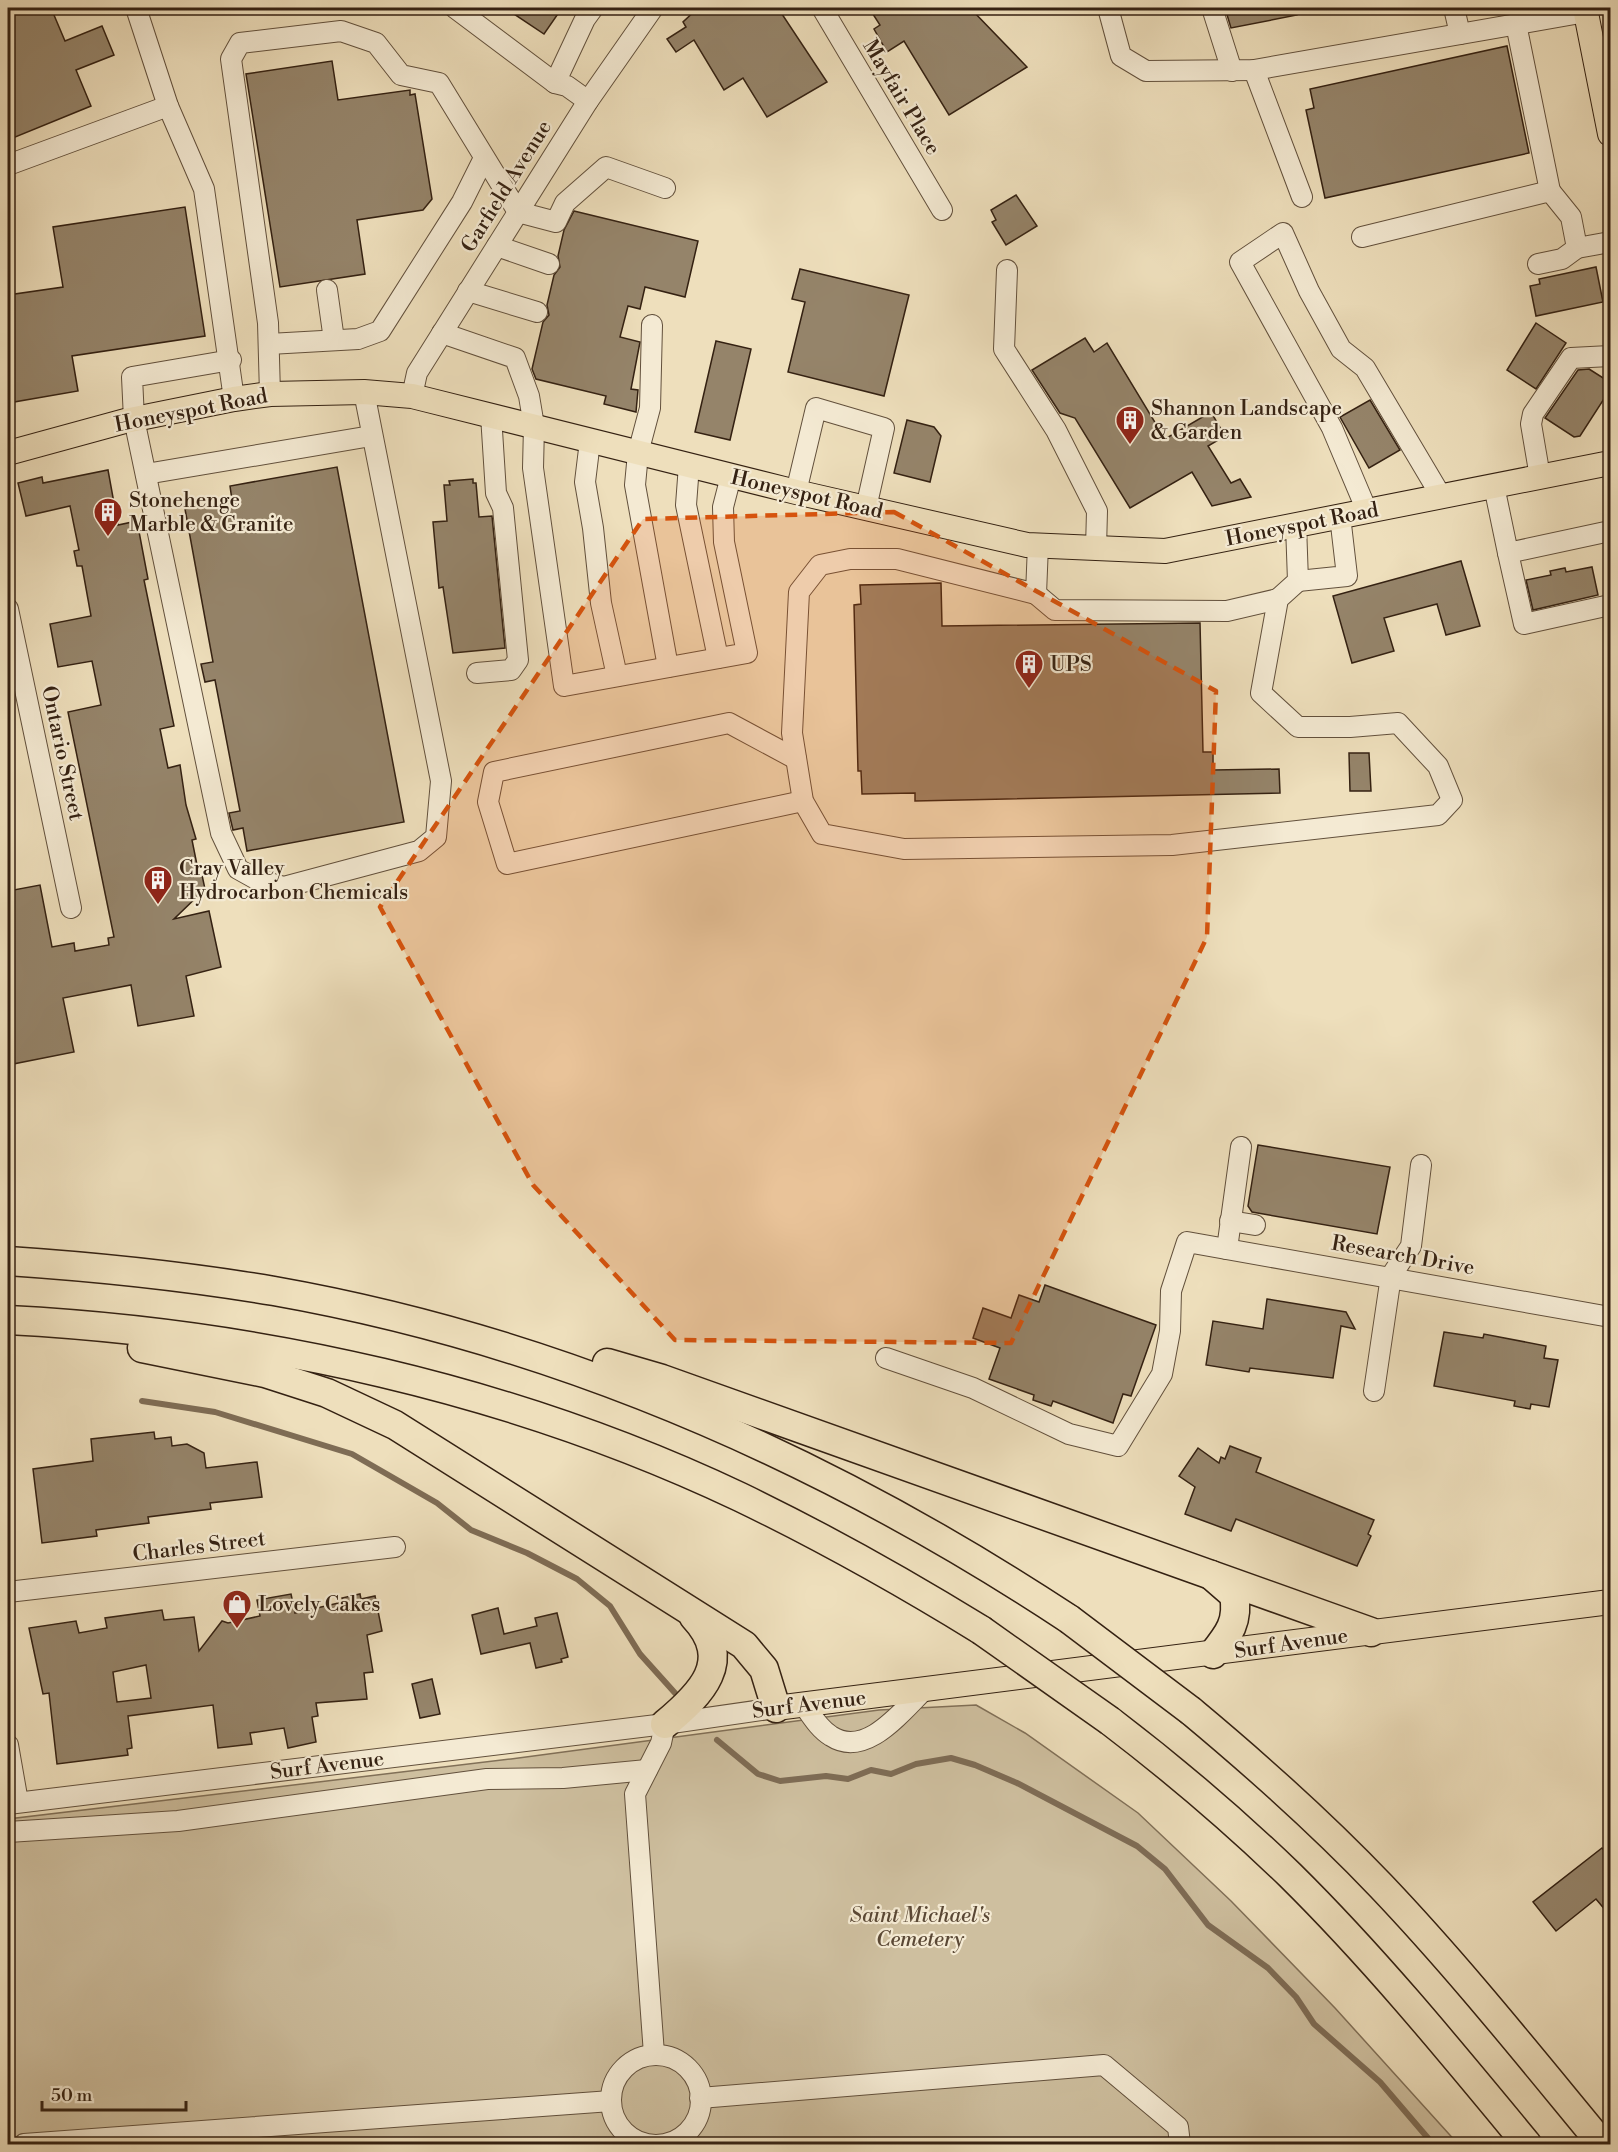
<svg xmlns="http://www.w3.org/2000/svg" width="1618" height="2152" viewBox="0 0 1618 2152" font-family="'Libre Bodoni',serif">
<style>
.green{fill:#cebf9f;stroke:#817058;stroke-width:1.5}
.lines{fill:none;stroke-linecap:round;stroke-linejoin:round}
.stream{stroke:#7e6c55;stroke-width:6}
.building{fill:#95846a;stroke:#342112;stroke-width:1.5;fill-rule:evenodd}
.minor-casing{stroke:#62503c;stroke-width:22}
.major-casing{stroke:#342112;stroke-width:26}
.highway-casing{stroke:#342112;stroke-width:31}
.minor{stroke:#f4ead3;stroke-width:20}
.major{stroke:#eedfbc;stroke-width:24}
.highway{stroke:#eedfbc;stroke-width:28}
.highway-bridge-casing{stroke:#342112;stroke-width:31;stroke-linecap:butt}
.highway-bridge{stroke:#eedfbc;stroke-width:28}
.marked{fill:#d6530d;fill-opacity:0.2;stroke:#d6530d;stroke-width:4.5;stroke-dasharray:12 8;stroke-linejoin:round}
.labels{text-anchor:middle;stroke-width:4.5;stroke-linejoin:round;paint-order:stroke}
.street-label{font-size:21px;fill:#342112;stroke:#f4ead3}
.poi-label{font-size:21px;fill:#342112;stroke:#f4ead3;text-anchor:start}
.park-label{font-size:21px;font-style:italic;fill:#5a4835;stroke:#f4ead3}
</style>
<rect width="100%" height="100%" fill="#eedfbc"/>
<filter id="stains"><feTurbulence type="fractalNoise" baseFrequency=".00333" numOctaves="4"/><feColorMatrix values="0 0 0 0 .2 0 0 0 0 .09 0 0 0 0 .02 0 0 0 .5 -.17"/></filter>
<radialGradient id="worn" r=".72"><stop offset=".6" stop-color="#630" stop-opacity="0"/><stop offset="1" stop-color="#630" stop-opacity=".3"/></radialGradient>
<path class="green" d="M 976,1705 L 1025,1733 L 1138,1813 L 1231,1901 L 1335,2008 L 1458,2144 L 8,2144 L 8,1819 L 511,1759 L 879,1710 Z"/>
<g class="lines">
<g class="stream">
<path d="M 142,1401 L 215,1412 L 352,1454 L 437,1503 L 471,1530 L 527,1553 L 577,1579 L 610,1606 L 640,1654 L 675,1693"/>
<path d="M 717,1740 L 758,1774 L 780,1781 L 826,1776 L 848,1779 L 871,1770 L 891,1774 L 916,1764 L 951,1758 L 975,1765 L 1017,1783 L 1137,1846 L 1165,1869 L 1208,1925 L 1268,1968 L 1296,1997 L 1314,2024 L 1380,2082 L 1433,2144"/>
</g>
</g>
<g class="building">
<path d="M 8,8 L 51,8 L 65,41 L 102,26 L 114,55 L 76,70 L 91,106 L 8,140 Z"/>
<path d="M 505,8 L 562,8 L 544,34 Z"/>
<path d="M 698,8 L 778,8 L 827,82 L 767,117 L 743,78 L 724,90 L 694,40 L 676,52 L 667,39 L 686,27 L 683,22 Z"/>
<path d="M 869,8 L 970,8 L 1027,67 L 949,115 L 904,41 L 887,52 L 874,29 L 880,25 Z"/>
<path d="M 1225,8 L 1296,8 L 1297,15 L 1231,28 Z"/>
<path d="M 1507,46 L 1529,153 L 1325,198 L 1306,110 L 1314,108 L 1310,89 Z"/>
<path d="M 332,61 L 338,100 L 410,90 L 410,95 L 415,94 L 432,199 L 423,210 L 357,220 L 365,274 L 280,287 L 246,74 Z"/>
<path d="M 1016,195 L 1037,226 L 1006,245 L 992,222 L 996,220 L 991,210 Z"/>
<path d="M 185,207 L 205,336 L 72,356 L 78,391 L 8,403 L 8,295 L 63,287 L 53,227 Z"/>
<path d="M 574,211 L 698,241 L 685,297 L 645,287 L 640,309 L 628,306 L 620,337 L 640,342 L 631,389 L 638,390 L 636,412 L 604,404 L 606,396 L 536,379 L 532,369 L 543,322 L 549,315 L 547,305 L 554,275 L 560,267 L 558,256 L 564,230 Z"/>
<path d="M 1596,267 L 1603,302 L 1536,316 L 1530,286 L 1540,284 L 1539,279 Z"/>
<path d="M 800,269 L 909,295 L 884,396 L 788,372 L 805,302 L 792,299 Z"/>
<path d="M 1536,323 L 1566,343 L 1536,389 L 1507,370 Z"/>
<path d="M 1085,338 L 1094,352 L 1107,343 L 1165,439 L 1211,412 L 1225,436 L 1208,446 L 1231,483 L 1240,479 L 1251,497 L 1212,506 L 1192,472 L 1130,508 L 1075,418 L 1060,413 L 1032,370 Z"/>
<path d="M 716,341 L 751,349 L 730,440 L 695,432 Z"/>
<path d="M 1589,369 L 1608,381 L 1611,388 L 1580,436 L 1574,437 L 1545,418 L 1578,370 Z"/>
<path d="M 1370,400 L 1400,450 L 1369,468 L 1340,417 Z"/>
<path d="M 907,420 L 934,427 L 941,436 L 930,482 L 894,473 Z"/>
<path d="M 337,467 L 404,822 L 247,851 L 243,828 L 233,830 L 229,813 L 240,811 L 215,680 L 205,682 L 201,664 L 213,662 L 185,509 L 232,500 L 230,486 Z"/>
<path d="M 108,470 L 118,525 L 137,521 L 148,579 L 144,580 L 174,726 L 160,729 L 168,768 L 180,765 L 186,805 L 196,839 L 192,840 L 199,875 L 202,875 L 205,889 L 174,919 L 209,911 L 221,967 L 186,976 L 194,1016 L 138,1026 L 131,985 L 63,998 L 74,1052 L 8,1065 L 8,891 L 40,885 L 52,947 L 74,943 L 75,951 L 109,945 L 108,938 L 114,937 L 68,712 L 101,705 L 92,661 L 58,667 L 50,624 L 91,616 L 82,566 L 77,566 L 74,551 L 79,550 L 70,506 L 26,516 L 18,483 L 42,477 L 43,483 Z"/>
<path d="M 473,479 L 473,483 L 476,483 L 479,517 L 492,516 L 505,648 L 453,653 L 443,587 L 439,588 L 433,522 L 447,521 L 444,485 L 450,485 L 449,481 Z"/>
<path d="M 1461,561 L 1480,626 L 1446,635 L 1437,604 L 1384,618 L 1394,651 L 1352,663 L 1333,596 Z"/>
<path d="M 1592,567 L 1598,595 L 1533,610 L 1526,580 L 1551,575 L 1550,571 L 1565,568 L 1566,572 Z"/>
<path d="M 941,583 L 942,626 L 1200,623 L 1203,752 L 1213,752 L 1213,770 L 1279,769 L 1280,793 L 915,801 L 915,793 L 862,794 L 861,771 L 858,771 L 854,605 L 861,604 L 860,585 Z"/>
<path d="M 1349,753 L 1369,753 L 1371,791 L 1350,791 Z"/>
<path d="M 1258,1145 L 1390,1167 L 1377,1234 L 1252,1212 L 1248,1206 Z"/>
<path d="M 1045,1285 L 1156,1325 L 1131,1396 L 1123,1394 L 1113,1423 L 1053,1401 L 1051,1406 L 1033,1400 L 1034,1395 L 989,1379 L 1000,1348 L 973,1338 L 983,1308 L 1011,1318 L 1019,1295 L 1039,1302 Z"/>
<path d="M 1267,1299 L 1346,1312 L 1355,1329 L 1341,1326 L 1333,1378 L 1250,1368 L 1249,1372 L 1206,1365 L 1213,1321 L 1263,1329 Z"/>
<path d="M 1444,1332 L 1483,1338 L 1484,1334 L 1546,1346 L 1544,1358 L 1558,1360 L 1549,1407 L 1531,1404 L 1530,1409 L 1514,1406 L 1515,1401 L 1434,1386 Z"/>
<path d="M 154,1432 L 155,1439 L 171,1437 L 172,1446 L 187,1444 L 204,1453 L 206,1468 L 257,1462 L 262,1497 L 210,1503 L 211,1509 L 148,1517 L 149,1523 L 96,1530 L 97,1536 L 42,1543 L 33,1469 L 93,1461 L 91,1439 Z"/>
<path d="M 1230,1446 L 1261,1458 L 1256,1472 L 1374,1520 L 1368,1534 L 1371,1536 L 1357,1566 L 1236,1519 L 1231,1531 L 1185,1514 L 1195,1487 L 1179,1476 L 1198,1448 L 1219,1463 L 1221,1457 L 1225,1459 Z"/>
<path d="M 291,1594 L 295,1613 L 343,1602 L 342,1598 L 360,1594 L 361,1599 L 375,1596 L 382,1631 L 367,1635 L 373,1672 L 364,1673 L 367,1699 L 316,1703 L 318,1716 L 312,1717 L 316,1742 L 288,1748 L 284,1728 L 250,1733 L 252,1744 L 218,1748 L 213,1705 L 128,1716 L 132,1748 L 127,1749 L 128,1755 L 57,1764 L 49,1693 L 43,1694 L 29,1628 L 76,1621 L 79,1633 L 107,1628 L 105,1618 L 162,1610 L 164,1620 L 194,1617 L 199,1651 L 222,1621 L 228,1623 L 260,1616 L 257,1600 ZM 146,1665 L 151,1698 L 117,1702 L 113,1672 Z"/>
<path d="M 498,1608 L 504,1634 L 537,1626 L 535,1618 L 557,1613 L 568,1657 L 561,1659 L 562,1662 L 536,1668 L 530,1643 L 481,1654 L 472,1615 Z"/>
<path d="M 432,1679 L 440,1714 L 420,1718 L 412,1684 Z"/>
<path d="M 1602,1848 L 1611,1858 L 1611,1917 L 1596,1899 L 1556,1931 L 1533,1902 Z"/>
</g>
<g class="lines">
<g class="minor-casing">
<g id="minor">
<path d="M 136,8 L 168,106 L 204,189 L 234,399"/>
<path d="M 455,8 L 555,83 L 567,86 L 588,101"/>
<path d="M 822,8 L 942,210"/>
<path d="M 1108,8 L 1121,56 L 1146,71 L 1254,70 L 1586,12"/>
<path d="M 1212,8 L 1232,71"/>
<path d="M 1454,8 L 1460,34"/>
<path d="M 1516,24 L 1550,191"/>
<path d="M 1254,70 L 1302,197"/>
<path d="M 555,83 L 585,19 L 593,8"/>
<path d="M 8,165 L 168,106"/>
<path d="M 1362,237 L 1550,191 L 1571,217 L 1577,248 L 1610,242"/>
<path d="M 497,246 L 549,264"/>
<path d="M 1538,264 L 1562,259 L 1577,248"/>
<path d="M 1007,270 L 1004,349 L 1056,430 L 1097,511 L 1096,548"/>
<path d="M 327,290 L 334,340"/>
<path d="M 468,291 L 537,312"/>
<path d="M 652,325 L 650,408 L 638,453 L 635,485 L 668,667"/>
<path d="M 442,333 L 515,358 L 529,396 L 534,426 L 533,468 L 564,686 L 747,653 L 724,542 L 723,507 L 731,476"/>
<path d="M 269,344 L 358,339 L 380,331 L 462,202 L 484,158"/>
<path d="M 231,360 L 132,377 L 134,419 L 221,833 L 238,869 L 256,879 L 284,887 L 419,851 L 436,837 L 441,781 L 364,392"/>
<path d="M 270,394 L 268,323 L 231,59 L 240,43 L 341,31 L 376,43 L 401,75 L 439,83 L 518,212 L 556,222 L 565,203 L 606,167 L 665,188"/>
<path d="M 412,396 L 417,373 L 588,101 L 653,8"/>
<path d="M 590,441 L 585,482 L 593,528 L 601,603 L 617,676"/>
<path d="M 689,465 L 686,505 L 718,658"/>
<path d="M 146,474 L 371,436"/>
<path d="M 1540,477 L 1531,424 L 1533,414 L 1571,358 L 1610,356"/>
<path d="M 1494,486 L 1508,553 L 1610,531"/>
<path d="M 796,492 L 816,408 L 884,428 L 866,508"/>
<path d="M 1367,511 L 1332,428 L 1240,262 L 1283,233 L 1309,291 L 1341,349 L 1365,368 L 1441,496"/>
<path d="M 1038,545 L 1036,594 L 897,559 L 850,559 L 820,565 L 799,592 L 792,733 L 803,801 L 822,834 L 904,849 L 1172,845 L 1438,815 L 1452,800 L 1438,766 L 1398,723 L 1350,727 L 1298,727 L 1261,693 L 1278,599 L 1298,581 L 1296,525"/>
<path d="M 1508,553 L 1524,624 L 1610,605"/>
<path d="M 1298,581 L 1347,576 L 1340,516"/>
<path d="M 1036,594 L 1055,610 L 1227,611 L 1278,599"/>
<path d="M 8,609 L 71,908"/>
<path d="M 477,673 L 511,670 L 518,660 L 503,508 L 496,493 L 491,415"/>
<path d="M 796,759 L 729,723 L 494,772 L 488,802 L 507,864 L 803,801"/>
<path d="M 1230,1221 L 1255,1225"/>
<path d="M 1227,1249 L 1241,1147"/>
<path d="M 886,1358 L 973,1388 L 1069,1434 L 1118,1446 L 1162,1374 L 1170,1331 L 1171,1291 L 1187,1242 L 1610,1317"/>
<path d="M 1374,1391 L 1391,1276 L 1411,1246 L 1421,1165"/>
<path d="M 8,1592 L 395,1547"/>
<path d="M 803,1704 C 811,1715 819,1729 831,1736 C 866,1759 902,1711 925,1689"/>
<path d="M 8,1745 L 18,1802"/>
<path d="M 8,1804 L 665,1724 L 776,1708"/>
<path d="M 8,1832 L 178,1821 L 487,1779 L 563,1778 L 647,1770"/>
<path d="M 654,2054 L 635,1794 L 661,1743 L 665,1724"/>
<circle cx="656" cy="2100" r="45"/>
<path d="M 700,2098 L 1104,2065 L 1178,2127 L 1180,2144"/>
<path d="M 24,2144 L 611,2101"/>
</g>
</g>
<g class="major-casing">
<g id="major">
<path d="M 1585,8 L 1610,134"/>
<path d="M 8,453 L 125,421 L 234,399 L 270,394 L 364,392 L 412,396 L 796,492 L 1027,545 L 1165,551 L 1610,463"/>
<path d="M 776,1708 L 1610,1602"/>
</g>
</g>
<g class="highway-casing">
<g id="highway">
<path d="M 8,1261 C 97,1267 185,1276 274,1291 C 562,1342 825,1458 1069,1619"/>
<path d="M 8,1320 C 259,1333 512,1389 740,1497 C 823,1537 903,1582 981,1630"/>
<path d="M 142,1348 L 265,1373 L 327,1393 L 395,1425 L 744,1645 L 764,1669 L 776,1708"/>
<path d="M 607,1363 L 662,1379 L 1371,1632"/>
<path d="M 1211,1575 L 1234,1595 C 1239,1621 1229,1634 1213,1654"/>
<path d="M 1191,1711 C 1257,1766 1321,1823 1381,1886 C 1459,1968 1530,2057 1602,2144"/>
<path d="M 1110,1721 C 1173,1769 1233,1820 1290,1875 C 1375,1959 1451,2052 1527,2144"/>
<path d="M 665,1724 C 701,1694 735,1661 694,1617"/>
</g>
</g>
<use href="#minor" class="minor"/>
<use href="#major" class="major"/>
<use href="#highway" class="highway"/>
<g class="highway-bridge-casing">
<g id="highway-bridge">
<path d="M 1069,1619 L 1191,1711"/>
<path d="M 981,1630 L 1110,1721"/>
</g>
</g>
<use href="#highway-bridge" class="highway-bridge"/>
</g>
<path class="marked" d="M 894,512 L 1216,691 L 1207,937 L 1011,1343 L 675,1340 L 533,1185 L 380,907 L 643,519 Z"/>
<defs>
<g id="building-pin" transform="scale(1.5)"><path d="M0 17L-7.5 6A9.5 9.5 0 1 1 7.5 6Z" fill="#8f2418" stroke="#f4ead3"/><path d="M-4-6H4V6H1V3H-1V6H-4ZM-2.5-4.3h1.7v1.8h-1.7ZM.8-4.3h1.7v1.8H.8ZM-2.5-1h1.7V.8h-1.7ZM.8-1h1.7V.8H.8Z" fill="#fff"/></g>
<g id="shop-pin" transform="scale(1.5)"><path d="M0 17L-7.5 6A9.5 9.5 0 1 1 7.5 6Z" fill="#8f2418" stroke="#f4ead3"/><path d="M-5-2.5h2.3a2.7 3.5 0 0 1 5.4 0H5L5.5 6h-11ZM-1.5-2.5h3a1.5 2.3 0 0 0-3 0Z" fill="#fff"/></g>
</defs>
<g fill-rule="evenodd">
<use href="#building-pin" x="1130" y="420"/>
<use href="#building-pin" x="108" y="512"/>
<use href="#building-pin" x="1029" y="664"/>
<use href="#building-pin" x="158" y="880"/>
<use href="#shop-pin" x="237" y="1604"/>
</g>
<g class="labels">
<g class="street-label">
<text transform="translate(902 97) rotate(59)" y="7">Mayfair Place</text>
<text transform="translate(506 186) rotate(-58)" y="7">Garfield Avenue</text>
<text transform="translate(191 410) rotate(-11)" y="7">Honeyspot Road</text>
<text transform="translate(807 494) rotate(13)" y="7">Honeyspot Road</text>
<text transform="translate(1302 524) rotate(-11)" y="7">Honeyspot Road</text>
<text transform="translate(63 753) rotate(78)" y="7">Ontario Street</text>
<text transform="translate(1403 1255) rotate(10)" y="7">Research Drive</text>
<text transform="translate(199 1546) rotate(-7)" y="7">Charles Street</text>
<text transform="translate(1291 1643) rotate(-8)" y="7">Surf Avenue</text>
<text transform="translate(809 1704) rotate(-7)" y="7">Surf Avenue</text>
<text transform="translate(327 1765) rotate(-7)" y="7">Surf Avenue</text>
</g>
<g class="poi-label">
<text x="1151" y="415">Shannon Landscape<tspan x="1151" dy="24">&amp; Garden</tspan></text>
<text x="129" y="507">Stonehenge<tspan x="129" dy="24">Marble &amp; Granite</tspan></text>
<text x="1050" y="671">UPS</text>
<text x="179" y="875">Cray Valley<tspan x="179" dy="24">Hydrocarbon Chemicals</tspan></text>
<text x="258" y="1611">Lovely Cakes</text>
</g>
<g class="park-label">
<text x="920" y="1922">Saint Michael's<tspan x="920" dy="24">Cemetery</tspan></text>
</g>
</g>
<rect width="1618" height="2152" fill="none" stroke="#eedfbc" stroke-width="30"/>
<rect x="9" y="9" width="1600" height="2134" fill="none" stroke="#342112" stroke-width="3"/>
<rect x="15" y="15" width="1588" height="2122" fill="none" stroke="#342112" stroke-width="1.5"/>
<path d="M42 2101v9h144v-9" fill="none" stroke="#342112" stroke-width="3"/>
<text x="51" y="2101" font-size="18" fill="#342112" stroke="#f4ead3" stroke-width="4.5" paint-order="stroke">50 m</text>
<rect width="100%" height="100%" filter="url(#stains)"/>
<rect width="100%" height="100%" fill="url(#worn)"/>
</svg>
